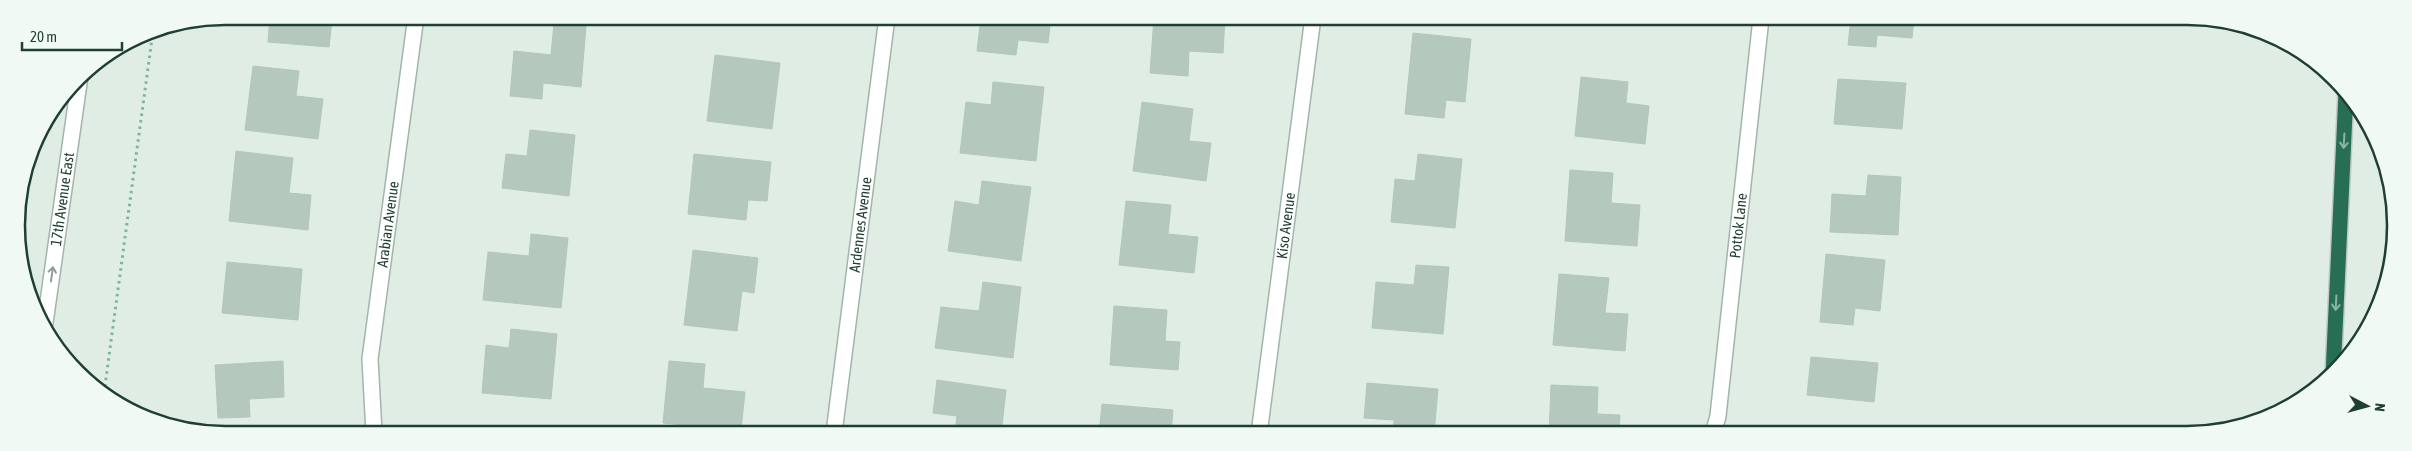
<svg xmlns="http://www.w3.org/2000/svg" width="2412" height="451" viewBox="0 0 2412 451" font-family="'Asap Condensed',sans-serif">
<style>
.building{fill:#b5c8be;stroke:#b2c7bb}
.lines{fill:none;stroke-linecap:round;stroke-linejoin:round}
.minor-casing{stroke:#a2b5ac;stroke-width:18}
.highway-casing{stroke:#c0c9c6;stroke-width:18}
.path{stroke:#7db49a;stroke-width:3;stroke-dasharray:2.5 4;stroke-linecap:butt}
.minor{stroke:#fff;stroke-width:15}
.highway{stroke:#286e55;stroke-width:15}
.oneway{stroke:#8cb4a4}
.oneway2{stroke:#8f9f98}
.labels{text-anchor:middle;stroke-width:4.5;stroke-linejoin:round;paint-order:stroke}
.street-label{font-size:15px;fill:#1f3f32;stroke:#f1f9f4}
.rim{fill:none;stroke:#1f3f32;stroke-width:2.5}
</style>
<rect width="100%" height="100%" fill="#e0ede5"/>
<g class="building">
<path d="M 270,16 L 332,19 L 329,47 L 268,42 Z"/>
<path d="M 751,17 L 792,17 L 792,23 Z"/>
<path d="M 981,17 L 1051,17 L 1048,43 L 1018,40 L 1016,55 L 977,51 Z"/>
<path d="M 1154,17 L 1225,17 L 1223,53 L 1189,51 L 1188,76 L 1150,73 Z"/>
<path d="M 1851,18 L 1914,18 L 1912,38 L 1877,35 L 1876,47 L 1848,45 Z"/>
<path d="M 554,23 L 586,26 L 581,87 L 543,83 L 542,99 L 510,96 L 514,51 L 551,55 Z"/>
<path d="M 1413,33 L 1471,39 L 1465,102 L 1446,100 L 1444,118 L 1405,114 Z"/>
<path d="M 715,55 L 780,63 L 772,129 L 707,121 Z"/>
<path d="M 253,66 L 299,71 L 296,96 L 323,99 L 318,139 L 245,130 Z"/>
<path d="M 1581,77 L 1628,82 L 1626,103 L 1649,106 L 1645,144 L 1575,136 Z"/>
<path d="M 1838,79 L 1906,83 L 1902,129 L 1834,124 Z"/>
<path d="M 993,82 L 1044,87 L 1036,161 L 960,153 L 966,102 L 991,105 Z"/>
<path d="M 1142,102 L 1193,109 L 1189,141 L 1211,143 L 1206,181 L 1133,171 Z"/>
<path d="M 530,130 L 575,135 L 569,196 L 502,188 L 506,154 L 527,156 Z"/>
<path d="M 236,151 L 293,158 L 289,193 L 311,195 L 308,230 L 229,221 Z"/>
<path d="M 694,154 L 771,162 L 767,201 L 748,200 L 746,220 L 688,214 Z"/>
<path d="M 1418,154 L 1462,159 L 1455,228 L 1391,222 L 1395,179 L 1415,181 Z"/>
<path d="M 1570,170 L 1613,173 L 1611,203 L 1640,205 L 1637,246 L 1565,241 Z"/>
<path d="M 1868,175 L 1901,177 L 1898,235 L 1830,232 L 1832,194 L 1866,196 Z"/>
<path d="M 982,181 L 1031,187 L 1021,261 L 948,251 L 955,201 L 979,205 Z"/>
<path d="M 1126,201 L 1171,205 L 1168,234 L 1198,237 L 1194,273 L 1119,265 Z"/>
<path d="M 531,234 L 568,238 L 561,308 L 483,300 L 488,252 L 529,256 Z"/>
<path d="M 693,250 L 758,258 L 754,293 L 742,291 L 737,331 L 684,325 Z"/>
<path d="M 1826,254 L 1885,260 L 1880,311 L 1855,308 L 1853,325 L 1820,322 Z"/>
<path d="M 227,262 L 302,269 L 298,320 L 222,313 Z"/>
<path d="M 1416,265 L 1449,267 L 1443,334 L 1372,328 L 1376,282 L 1414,285 Z"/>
<path d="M 1559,274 L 1609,278 L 1605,313 L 1628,314 L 1625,351 L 1553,345 Z"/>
<path d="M 983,282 L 1021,287 L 1013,358 L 935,348 L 941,307 L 979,311 Z"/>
<path d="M 1114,306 L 1167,310 L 1165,341 L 1180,342 L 1178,370 L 1110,365 Z"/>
<path d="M 511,329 L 557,334 L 551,399 L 482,393 L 486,345 L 509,348 Z"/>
<path d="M 1811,357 L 1878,363 L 1874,402 L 1807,395 Z"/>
<path d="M 283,361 L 284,397 L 249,399 L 250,417 L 218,418 L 215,365 Z"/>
<path d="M 669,361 L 705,364 L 703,388 L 745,392 L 741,430 L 663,423 Z"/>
<path d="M 937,380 L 1006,390 L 1001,434 L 955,433 L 957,416 L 933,413 Z"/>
<path d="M 1367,383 L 1438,389 L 1434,434 L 1393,434 L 1394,420 L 1364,418 Z"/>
<path d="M 1551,385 L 1598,387 L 1597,414 L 1620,415 L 1619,434 L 1549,434 Z"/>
<path d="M 1102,404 L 1173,410 L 1171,434 L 1099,434 Z"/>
</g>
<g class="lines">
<g class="minor-casing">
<g id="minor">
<path id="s1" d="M 45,323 L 80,76"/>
<path id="s2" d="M 374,433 L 370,359 L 416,16"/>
<path id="s3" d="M 834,433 L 887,17"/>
<path id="s4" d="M 1259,434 L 1313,17"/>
<path id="s5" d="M 1713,434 L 1718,416 L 1761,18"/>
</g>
</g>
<g class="highway-casing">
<path id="highway" d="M 2333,375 L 2346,92"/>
</g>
<path class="path" d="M 104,393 L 153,31"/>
<use href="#minor" class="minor"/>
<use href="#highway" class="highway"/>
</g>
<defs><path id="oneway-shaft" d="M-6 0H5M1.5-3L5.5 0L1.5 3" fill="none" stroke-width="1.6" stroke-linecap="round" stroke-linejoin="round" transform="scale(1.25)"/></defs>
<g class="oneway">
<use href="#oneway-shaft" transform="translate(2344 141) rotate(93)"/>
<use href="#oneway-shaft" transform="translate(2336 303) rotate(93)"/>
</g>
<use class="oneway2" href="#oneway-shaft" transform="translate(52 274) rotate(-82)"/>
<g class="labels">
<g class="street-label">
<text dy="5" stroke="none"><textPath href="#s1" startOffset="125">17th Avenue East</textPath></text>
<text dy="5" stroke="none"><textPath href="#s2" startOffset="210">Arabian Avenue</textPath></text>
<text dy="5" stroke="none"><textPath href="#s3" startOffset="210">Ardennes Avenue</textPath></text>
<text dy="5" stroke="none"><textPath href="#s4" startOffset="210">Kiso Avenue</textPath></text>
<text dy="5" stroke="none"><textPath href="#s5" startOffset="210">Pottok Lane</textPath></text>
</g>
</g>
<path d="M0 0H2412V451H0ZM225 25H2187A200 200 0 0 1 2387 225V226A200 200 0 0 1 2187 426H225A200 200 0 0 1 25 226V225A200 200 0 0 1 225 25Z" fill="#f1f9f4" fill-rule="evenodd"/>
<path class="rim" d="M225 25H2187A200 200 0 0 1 2387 225V226A200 200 0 0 1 2187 426H225A200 200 0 0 1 25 226V225A200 200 0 0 1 225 25Z"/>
<g transform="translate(2367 406) rotate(96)" stroke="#f1f9f4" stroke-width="4" paint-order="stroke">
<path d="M0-4L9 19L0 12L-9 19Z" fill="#1f3f32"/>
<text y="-8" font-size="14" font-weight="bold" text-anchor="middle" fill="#1f3f32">N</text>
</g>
<path d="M22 42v8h100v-8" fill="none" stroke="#1f3f32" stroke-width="2.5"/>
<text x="30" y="42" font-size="15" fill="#1f3f32" stroke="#f1f9f4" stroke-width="4" paint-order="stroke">20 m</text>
</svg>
